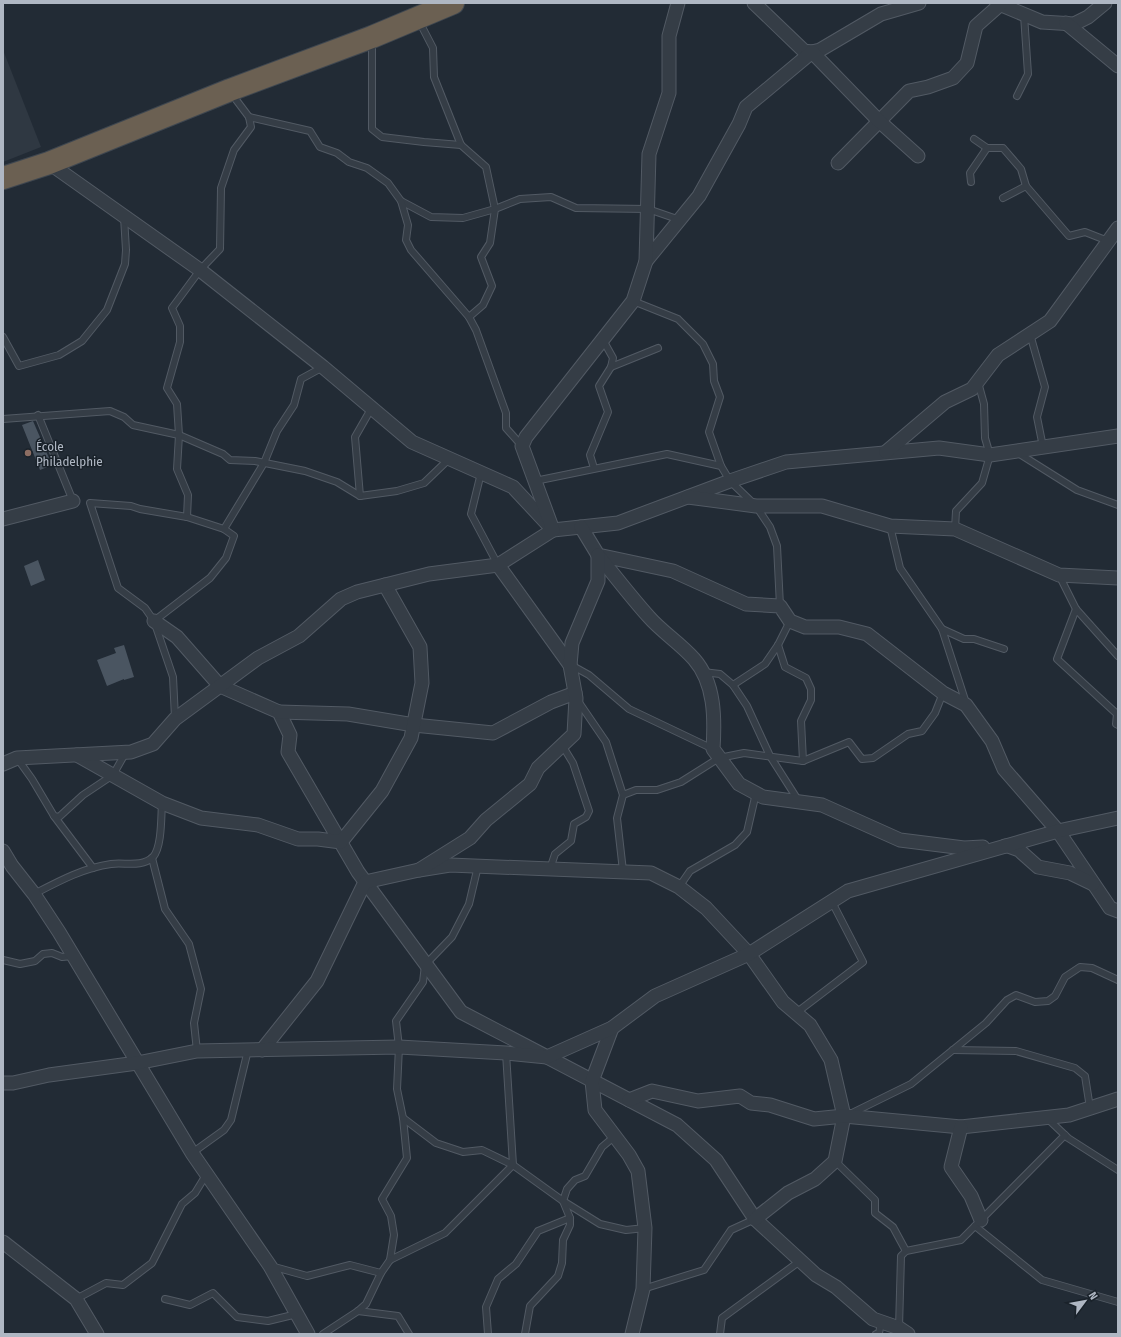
<svg xmlns="http://www.w3.org/2000/svg" width="1121" height="1337" viewBox="0 0 1121 1337" font-family="'Fira Sans Condensed',sans-serif">
<style>
.airport{fill:#2f3842}
.building{fill:#4a5561}
.lines{fill:none;stroke-linecap:round;stroke-linejoin:round}
.lane-casing{stroke:#525a64;stroke-width:8}
.street-casing{stroke:#525a64;stroke-width:15}
.highway-casing{stroke:#3f4750;stroke-width:24}
.lane{stroke:#353d46;stroke-width:6}
.street{stroke:#353d46;stroke-width:13}
.highway{stroke:#6b6052;stroke-width:22}
.education-dot{fill:#8d6e63;stroke:#1a222a;stroke-width:1.5}
.labels{text-anchor:middle;stroke-width:3;stroke-linejoin:round;paint-order:stroke}
.poi-label{font-size:13px;fill:#afb7c3;stroke:#1a222a;text-anchor:start}
</style>
<rect width="100%" height="100%" fill="#222b35"/>
<path class="airport" d="M 3,50 L 41,147 L 3,162 Z"/>
<g class="building">
<path d="M 33,421 L 52,465 L 40,470 L 22,425 Z"/>
<path d="M 38,560 L 45,580 L 31,586 L 24,566 Z"/>
<path d="M 124,645 L 134,677 L 124,680 L 124,679 L 107,686 L 97,660 L 116,653 L 114,648 Z"/>
</g>
<g class="lines">
<g class="lane-casing">
<g id="lane">
<path d="M 419,21 L 433,48 L 434,77 L 461,145 L 486,167 L 495,209 L 490,243 L 481,257 L 492,286 L 483,305 L 469,317"/>
<path d="M 372,41 L 372,129 L 382,137 L 424,142 L 461,145"/>
<path d="M 1017,96 L 1028,74 L 1024,15"/>
<path d="M 249,117 L 310,131 L 320,147 L 337,153 L 349,162 L 367,168 L 388,183 L 401,201 L 431,217 L 463,218 L 495,209 L 520,199 L 551,197 L 576,208 L 648,209 L 680,220"/>
<path d="M 974,139 L 987,148 L 1003,148 L 1021,169 L 1026,186"/>
<path d="M 971,182 L 970,173 L 987,148"/>
<path d="M 1003,198 L 1026,186 L 1069,236 L 1085,232 L 1108,241"/>
<path d="M 401,201 L 408,225 L 406,240 L 411,250 L 469,317 L 476,330 L 506,413 L 506,428 L 522,446"/>
<path d="M 633,301 L 678,319 L 703,344 L 713,364 L 714,381 L 720,397 L 709,432 L 721,466"/>
<path d="M 1030,334 L 1045,387 L 1037,417 L 1043,447"/>
<path d="M 3,337 L 19,366 L 59,355 L 82,341 L 107,310 L 125,264 L 126,250 L 124,217"/>
<path d="M 611,367 L 658,348"/>
<path d="M 38,415 L 73,501"/>
<path d="M 3,419 L 110,411 L 124,417 L 133,425 L 179,435 L 223,454 L 230,460 L 255,461 L 305,471 L 337,482 L 360,496 L 397,491 L 424,483 L 449,459"/>
<path d="M 1018,453 L 1077,490 L 1118,505"/>
<path d="M 594,468 L 590,455 L 608,412 L 599,386 L 611,367 L 613,358 L 603,340"/>
<path d="M 481,473 L 471,514 L 498,565"/>
<path d="M 535,481 L 667,454 L 721,466 L 730,481 L 756,506 L 770,527 L 777,546 L 780,606"/>
<path d="M 360,496 L 355,437 L 371,409"/>
<path d="M 187,517 L 188,495 L 177,469 L 179,435 L 177,404 L 167,388 L 180,342 L 180,326 L 172,308 L 200,270 L 220,249 L 221,188 L 234,150 L 251,127 L 249,117 L 231,93"/>
<path d="M 890,526 L 900,568 L 942,629 L 966,703"/>
<path d="M 224,529 L 264,463 L 277,431 L 294,405 L 301,379 L 323,367"/>
<path d="M 955,529 L 956,511 L 982,483 L 990,455 L 985,438 L 984,404 L 978,382"/>
<path d="M 1059,575 L 1076,609 L 1118,656"/>
<path d="M 1076,609 L 1057,659 L 1117,714 L 1116,724 L 1118,725"/>
<path d="M 154,621 L 210,578 L 226,558 L 234,536 L 224,529 L 187,517 L 140,509 L 131,506 L 90,503 L 118,588 L 145,608 L 154,621 L 173,677 L 175,718"/>
<path d="M 942,629 L 964,639 L 974,639 L 1004,649"/>
<path d="M 778,645 L 785,667 L 806,678 L 811,689 L 811,700 L 801,721 L 803,761"/>
<path d="M 571,665 L 589,675 L 629,709 L 713,749"/>
<path d="M 703,672 L 720,674 L 733,685 L 747,706 L 770,756 L 798,800"/>
<path d="M 733,685 L 765,664 L 778,645 L 790,621"/>
<path d="M 578,701 L 606,742 L 623,795 L 617,818 L 623,871"/>
<path d="M 17,758 L 32,779 L 54,816 L 59,817 L 83,795 L 113,775 L 126,752"/>
<path d="M 623,795 L 636,790 L 657,790 L 681,782 L 719,758 L 744,753 L 803,761 L 849,742 L 862,759 L 873,758 L 908,734 L 922,731 L 935,713 L 943,693"/>
<path d="M 54,816 L 93,868"/>
<path d="M 152,858 L 165,909 L 189,944 L 201,989 L 194,1023 L 197,1051"/>
<path d="M 550,869 L 555,854 L 571,841 L 574,824 L 586,817 L 589,811 L 573,763 L 562,745"/>
<path d="M 679,887 L 690,871 L 735,845 L 747,832 L 756,793"/>
<path d="M 34,894 C 59,881 83,868 111,864 C 125,862 141,868 153,857 C 162,847 161,817 162,803"/>
<path d="M 3,960 L 20,964 L 35,961 L 43,954 L 52,953 L 62,957 L 73,956"/>
<path d="M 796,1013 L 863,962 L 832,902"/>
<path d="M 953,1050 L 1016,1051 L 1075,1068 L 1085,1076 L 1090,1108"/>
<path d="M 850,1114 L 911,1084 L 986,1023 L 1007,1000 L 1016,995 L 1035,1002 L 1048,1001 L 1055,996 L 1065,977 L 1080,967 L 1092,968 L 1118,980"/>
<path d="M 403,1118 L 436,1143 L 463,1152 L 482,1150 L 513,1165 L 563,1201 L 600,1224 L 626,1230 L 645,1228"/>
<path d="M 1048,1119 L 1068,1138 L 1118,1170"/>
<path d="M 192,1153 L 224,1130 L 231,1120 L 248,1050"/>
<path d="M 835,1161 L 875,1200 L 875,1213 L 893,1227 L 906,1251"/>
<path d="M 975,1226 L 1042,1280 L 1118,1302"/>
<path d="M 390,1260 L 394,1235 L 391,1216 L 382,1199 L 407,1158 L 403,1118 L 397,1089 L 399,1047 L 396,1021 L 423,982 L 425,965 L 452,937 L 469,904 L 478,866"/>
<path d="M 271,1266 L 307,1276 L 350,1265 L 381,1273"/>
<path d="M 643,1289 L 704,1270 L 731,1230 L 755,1219"/>
<path d="M 76,1299 L 106,1283 L 123,1285 L 152,1263 L 182,1204 L 195,1193 L 206,1175"/>
<path d="M 165,1299 L 190,1305 L 213,1293 L 237,1317 L 268,1321 L 297,1314"/>
<path d="M 358,1311 L 398,1316 L 409,1334"/>
<path d="M 899,1328 L 901,1256 L 906,1251 L 961,1240 L 1065,1135"/>
<path d="M 323,1334 L 358,1311 L 366,1304 L 381,1273 L 390,1260 L 445,1233 L 513,1165 L 506,1053"/>
<path d="M 488,1334 L 486,1307 L 498,1279 L 516,1264 L 538,1231 L 570,1218"/>
<path d="M 525,1334 L 530,1306 L 558,1276 L 562,1263 L 563,1240 L 570,1225 L 570,1218 L 563,1201 L 567,1189 L 575,1180 L 585,1176 L 602,1147 L 615,1136"/>
<path d="M 720,1334 L 722,1318 L 800,1261"/>
<path d="M 876,1334 L 879,1333 L 881,1323"/>
</g>
</g>
<g class="street-casing">
<g id="street">
<path d="M 754,3 L 804,51 L 812,52 L 820,50 L 881,14 L 919,3"/>
<path d="M 997,3 L 1042,22 L 1074,24 L 1088,17 L 1105,3"/>
<path d="M 1066,23 L 1118,66"/>
<path d="M 49,163 L 200,270 L 323,367 L 412,442 L 513,487 L 553,530 L 618,523 L 730,481 L 786,462 L 939,448 L 990,455 L 1118,436"/>
<path d="M 838,163 L 909,91 L 928,87 L 953,78 L 967,63 L 976,26 L 1002,3"/>
<path d="M 646,261 L 699,196 L 739,124 L 746,107 L 812,52 L 879,121 L 918,156"/>
<path d="M 886,452 L 945,402 L 972,389 L 998,355 L 1050,321 L 1118,228"/>
<path d="M 688,497 L 756,506 L 822,506 L 890,526 L 955,529 L 1059,575 L 1118,578"/>
<path d="M 3,519 L 73,501"/>
<path d="M 581,527 L 598,555 L 673,571 L 746,604 L 780,606 L 790,621 L 805,627 L 839,627 L 867,634 L 943,693 L 966,705 L 992,741 L 1004,769 L 1058,831 L 1110,908 L 1118,911"/>
<path d="M 598,555 C 615,576 631,597 649,617 C 662,632 680,643 694,659 C 715,683 715,718 713,749 L 739,784 L 763,797 L 822,805 L 900,840 L 964,848 L 983,847"/>
<path d="M 498,565 L 570,665"/>
<path d="M 154,621 L 177,637 L 220,686 L 279,712 L 290,735 L 288,752 L 358,872 L 461,1012 L 677,1125 L 716,1160 L 755,1219 L 816,1275 L 836,1287 L 873,1319 L 899,1328 L 908,1334"/>
<path d="M 279,712 L 348,714 L 414,725 L 493,733 L 551,702 L 575,693"/>
<path d="M 77,755 L 162,803 L 201,818 L 258,825 L 298,839 L 318,839 L 341,842 L 382,791 L 411,738 L 422,683 L 420,647 L 385,585"/>
<path d="M 3,764 L 17,758 L 131,752 L 153,744 L 175,719 L 258,658 L 299,636 L 341,599 L 357,592 L 429,574 L 498,565 L 553,530 L 522,446 L 526,437 L 633,301 L 646,261 L 649,154 L 669,93 L 669,36 L 678,3"/>
<path d="M 1005,846 L 1008,846 L 1019,850 L 1038,867 L 1070,873 L 1093,884"/>
<path d="M 3,851 L 12,866 L 34,894 L 59,932 L 192,1153 L 270,1266 L 308,1334"/>
<path d="M 419,870 L 450,865 L 651,873 L 679,887 L 706,908 L 749,954 L 783,1002 L 810,1025 L 831,1060 L 844,1116 L 835,1161 L 815,1179 L 788,1193 L 755,1219"/>
<path d="M 612,1028 L 592,1081 L 595,1110 L 629,1155 L 638,1171 L 645,1228 L 643,1289 L 632,1334"/>
<path d="M 262,1050 L 317,981 L 365,882 L 419,870 L 470,838 L 486,820 L 530,784 L 538,768 L 574,734 L 576,698 L 570,665 L 572,643 L 598,581 L 598,555"/>
<path d="M 3,1083 L 13,1083 L 49,1075 L 137,1063 L 197,1051 L 399,1047 L 506,1053 L 547,1057 L 612,1028 L 655,996 L 749,954 L 848,891 L 1058,831 L 1118,818"/>
<path d="M 629,1100 L 652,1091 L 698,1101 L 740,1096 L 751,1103 L 770,1105 L 814,1119 L 844,1116 L 961,1127 L 1069,1115 L 1118,1099"/>
<path d="M 961,1127 L 951,1167 L 971,1196 L 981,1220"/>
<path d="M 3,1242 L 76,1299 L 97,1334"/>
</g>
</g>
<g class="highway-casing">
<path id="highway" d="M 3,178 L 49,163 L 230,90 L 372,37 L 453,3"/>
</g>
<use href="#lane" class="lane"/>
<use href="#street" class="street"/>
<use href="#highway" class="highway"/>
</g>
<circle class="education-dot" cx="28" cy="453" r="4"/>
<g class="labels">
<g class="poi-label">
<text x="36" y="451">École<tspan x="36" dy="15">Philadelphie</tspan></text>
</g>
</g>
<rect width="1121" height="1337" fill="none" stroke="#afb7c3" stroke-width="8"/>
<g transform="translate(1085 1301) rotate(58)" stroke="#1a222a" stroke-width="3" paint-order="stroke">
<path d="M0-3L7 15L0 10L-7 15Z" fill="#afb7c3"/>
<text y="-6" font-size="11" font-weight="bold" text-anchor="middle" fill="#afb7c3">N</text>
</g>
</svg>
